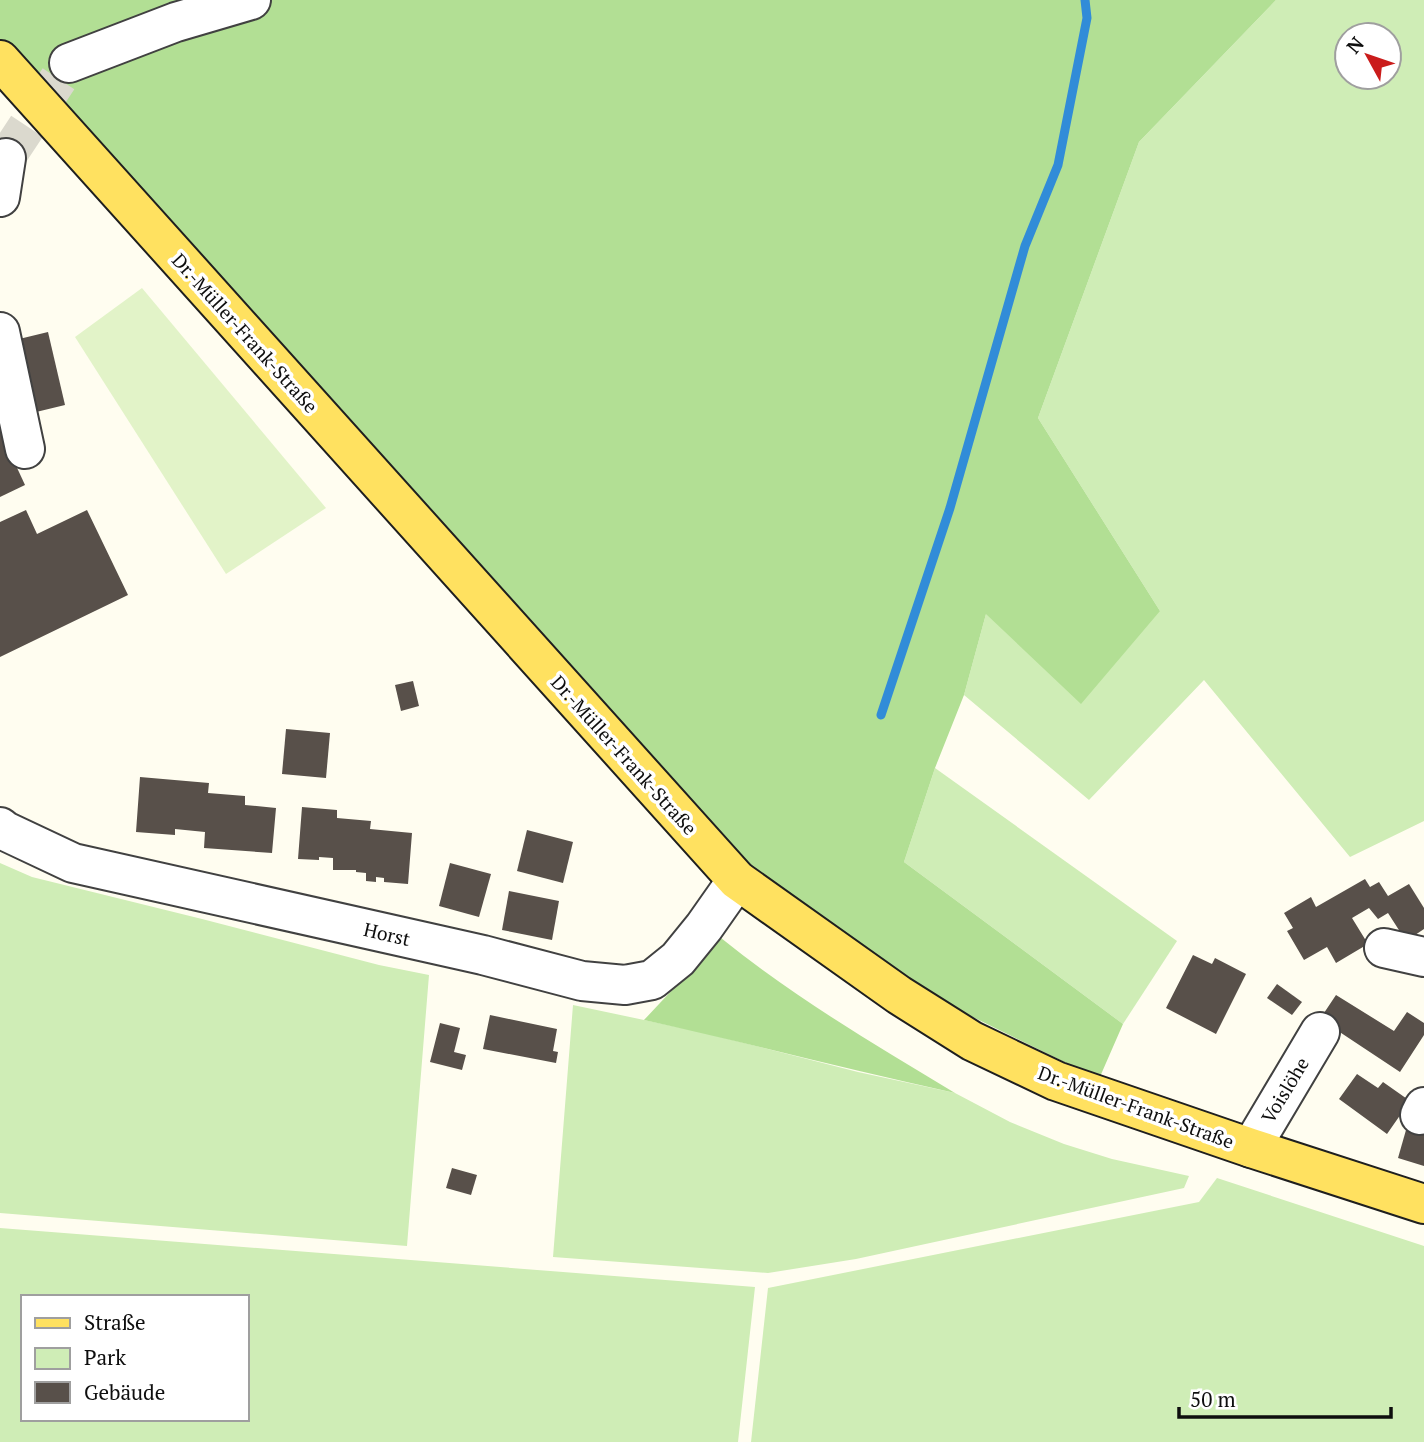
<svg xmlns="http://www.w3.org/2000/svg" width="1424" height="1442" viewBox="0 0 1424 1442" font-family="'PT Serif',serif">
<style>
.green{fill:#cfedb6;fill-rule:evenodd}
.forest{fill:#b2df94}
.pitch{fill:#e2f3c8}
.lines{fill:none;stroke-linecap:round;stroke-linejoin:round}
.stream{stroke:#318cd8;stroke-width:9}
.building{fill:#58504a}
.minor-tunnel{stroke:#dbd9ce;stroke-width:38;stroke-dasharray:38 19;stroke-linecap:butt}
.minor-casing{stroke:#414141;stroke-width:42}
.major-casing{stroke:#1f1f1f;stroke-width:42}
.minor{stroke:#fff;stroke-width:38}
.major{stroke:#ffe160;stroke-width:38}
.labels{text-anchor:middle;stroke-width:7;stroke-linejoin:round;paint-order:stroke}
.street-label{font-size:19px;fill:#0e0e0e;stroke:#fff}
</style>
<rect width="100%" height="100%" fill="#fffdf0"/>
<g class="green">
<path d="M 1276,0 L 1424,0 L 1424,821 L 1350,857 L 1204,680 L 1089,800 L 964,695 L 986,614 L 1160,611 L 1038,418 L 1139,142 ZM 1347,35 L 1389,35 L 1389,77 L 1347,77 Z"/>
<path d="M 935,768 L 1177,941 L 1123,1024 L 904,862 Z"/>
<path d="M 0,863 L 32,877 L 202,919 L 379,965 L 429,975 L 407,1246 L 0,1213 Z"/>
<path d="M 573,1005 L 701,1032 L 858,1072 L 955,1093 L 1010,1122 L 1064,1144 L 1112,1159 L 1189,1176 L 1184,1188 L 856,1259 L 768,1273 L 553,1257 Z"/>
<path d="M 1217,1178 L 1424,1246 L 1424,1442 L 751,1442 L 768,1288 L 1199,1202 Z"/>
<path d="M 0,1228 L 755,1287 L 738,1442 L 0,1442 ZM 23,1297 L 247,1297 L 247,1419 L 23,1419 Z"/>
</g>
<g class="forest">
<path d="M 0,0 L 1276,0 L 1139,142 L 1038,418 L 1160,611 L 1081,704 L 986,614 L 964,695 L 935,768 L 904,862 L 1123,1024 L 1099,1079 L 922,992 L 744,865 L 0,47 Z"/>
<path d="M 721,938 C 794,997 875,1045 955,1093 C 851,1070 748,1043 644,1020 Z"/>
</g>
<path class="pitch" d="M 142,288 L 326,508 L 226,574 L 75,337 Z"/>
<g class="lines">
<path class="stream" d="M 881,715 L 950,508 L 1025,246 L 1058,165 L 1087,18 L 1085,0"/>
</g>
<g class="building">
<path d="M 48,332 L 65,405 L 32,413 L 15,340 Z"/>
<path d="M 0,431 L 25,485 L 0,497 Z"/>
<path d="M 26,510 L 37,534 L 87,510 L 128,595 L 0,657 L 0,522 Z"/>
<path d="M 413,681 L 419,706 L 401,711 L 395,685 Z"/>
<path d="M 286,729 L 330,733 L 326,778 L 282,774 Z"/>
<path d="M 140,777 L 209,783 L 208,793 L 245,796 L 245,805 L 276,808 L 272,853 L 204,848 L 205,832 L 175,829 L 175,835 L 136,832 Z"/>
<path d="M 302,807 L 337,810 L 337,818 L 371,821 L 370,829 L 412,833 L 408,884 L 384,882 L 384,878 L 376,877 L 376,882 L 366,881 L 366,873 L 356,872 L 356,870 L 333,870 L 333,858 L 319,857 L 319,860 L 298,859 Z"/>
<path d="M 527,830 L 573,842 L 563,883 L 517,871 Z"/>
<path d="M 450,863 L 491,874 L 479,917 L 439,906 Z"/>
<path d="M 1365,879 L 1370,887 L 1379,882 L 1388,896 L 1409,884 L 1424,908 L 1424,929 L 1406,941 L 1388,913 L 1378,919 L 1369,908 L 1352,918 L 1368,944 L 1336,963 L 1327,947 L 1304,960 L 1287,931 L 1293,928 L 1284,913 L 1311,897 L 1316,907 Z"/>
<path d="M 509,891 L 559,901 L 552,940 L 502,930 Z"/>
<path d="M 1193,955 L 1212,964 L 1215,958 L 1246,974 L 1216,1034 L 1166,1008 Z"/>
<path d="M 1277,984 L 1302,1002 L 1292,1015 L 1267,998 Z"/>
<path d="M 1336,995 L 1394,1031 L 1407,1012 L 1424,1023 L 1424,1035 L 1400,1072 L 1320,1019 Z"/>
<path d="M 490,1015 L 557,1029 L 553,1051 L 558,1052 L 556,1063 L 483,1049 Z"/>
<path d="M 440,1023 L 460,1028 L 454,1052 L 466,1055 L 462,1070 L 430,1062 Z"/>
<path d="M 1357,1074 L 1378,1088 L 1383,1082 L 1410,1101 L 1387,1134 L 1339,1099 Z"/>
<path d="M 1406,1130 L 1424,1135 L 1424,1166 L 1398,1158 Z"/>
<path d="M 452,1168 L 477,1175 L 471,1195 L 446,1188 Z"/>
</g>
<g class="lines">
<path class="minor-tunnel" d="M 6,158 L 69,63"/>
<g class="minor-casing">
<g id="minor">
<path d="M 69,63 L 176,22 L 251,0"/>
<path d="M 0,197 L 6,158"/>
<path d="M 0,332 L 25,449"/>
<path d="M 0,827 L 5,831 L 73,863 L 483,955 L 582,981 L 625,985 L 652,980 L 678,959 L 704,927 L 737,880"/>
<path d="M 1384,948 L 1424,957"/>
<path d="M 1420,1115 L 1424,1107"/>
<path d="M 1251,1148 L 1320,1032"/>
</g>
</g>
<g class="major-casing">
<path id="major" d="M 0,60 L 737,880 L 899,995 L 972,1041 L 1056,1081 L 1251,1148 L 1424,1204"/>
</g>
<use href="#minor" class="minor"/>
<use href="#major" class="major"/>
</g>
<g class="labels">
<g class="street-label">
<text transform="translate(245 333) rotate(48)" y="7">Dr.-Müller-Frank-Straße</text>
<text transform="translate(624 755) rotate(48)" y="7">Dr.-Müller-Frank-Straße</text>
<text transform="translate(387 934) rotate(13)" y="7">Horst</text>
<text transform="translate(1285 1090) rotate(-59)" y="7">Voislöhe</text>
<text transform="translate(1136 1107) rotate(20)" y="7">Dr.-Müller-Frank-Straße</text>
</g>
</g>
<rect x="21" y="1295" width="228" height="126" fill="#ffffff" stroke="#9f9f9f" stroke-width="2"/>
<rect x="35" y="1318" width="35" height="10" fill="#ffe160" stroke="#9f9f9f" stroke-width="2"/>
<text x="84" y="1330" font-size="21" fill="#0e0e0e">Straße</text>
<rect x="35" y="1348" width="35" height="21" fill="#cfedb6" stroke="#9f9f9f" stroke-width="2"/>
<text x="84" y="1365" font-size="21" fill="#0e0e0e">Park</text>
<rect x="35" y="1382" width="35" height="21" fill="#58504a" stroke="#9f9f9f" stroke-width="2"/>
<text x="84" y="1400" font-size="21" fill="#0e0e0e">Gebäude</text>
<g transform="translate(1368 56) rotate(310)"><circle r="33" fill="#ffffff" stroke="#9f9f9f" stroke-width="2"/>
<path d="M0-5L12 26L0 18L-12 26Z" fill="#ca1c1b"/>
<text y="-10" font-size="19" font-weight="bold" text-anchor="middle" fill="#0e0e0e">N</text>
</g>
<path d="M1179 1407v10h212v-10" fill="none" stroke="#0e0e0e" stroke-width="3.5"/>
<text x="1190" y="1407" font-size="21" fill="#0e0e0e" stroke="#ffffff" stroke-width="5" paint-order="stroke">50 m</text>
</svg>
